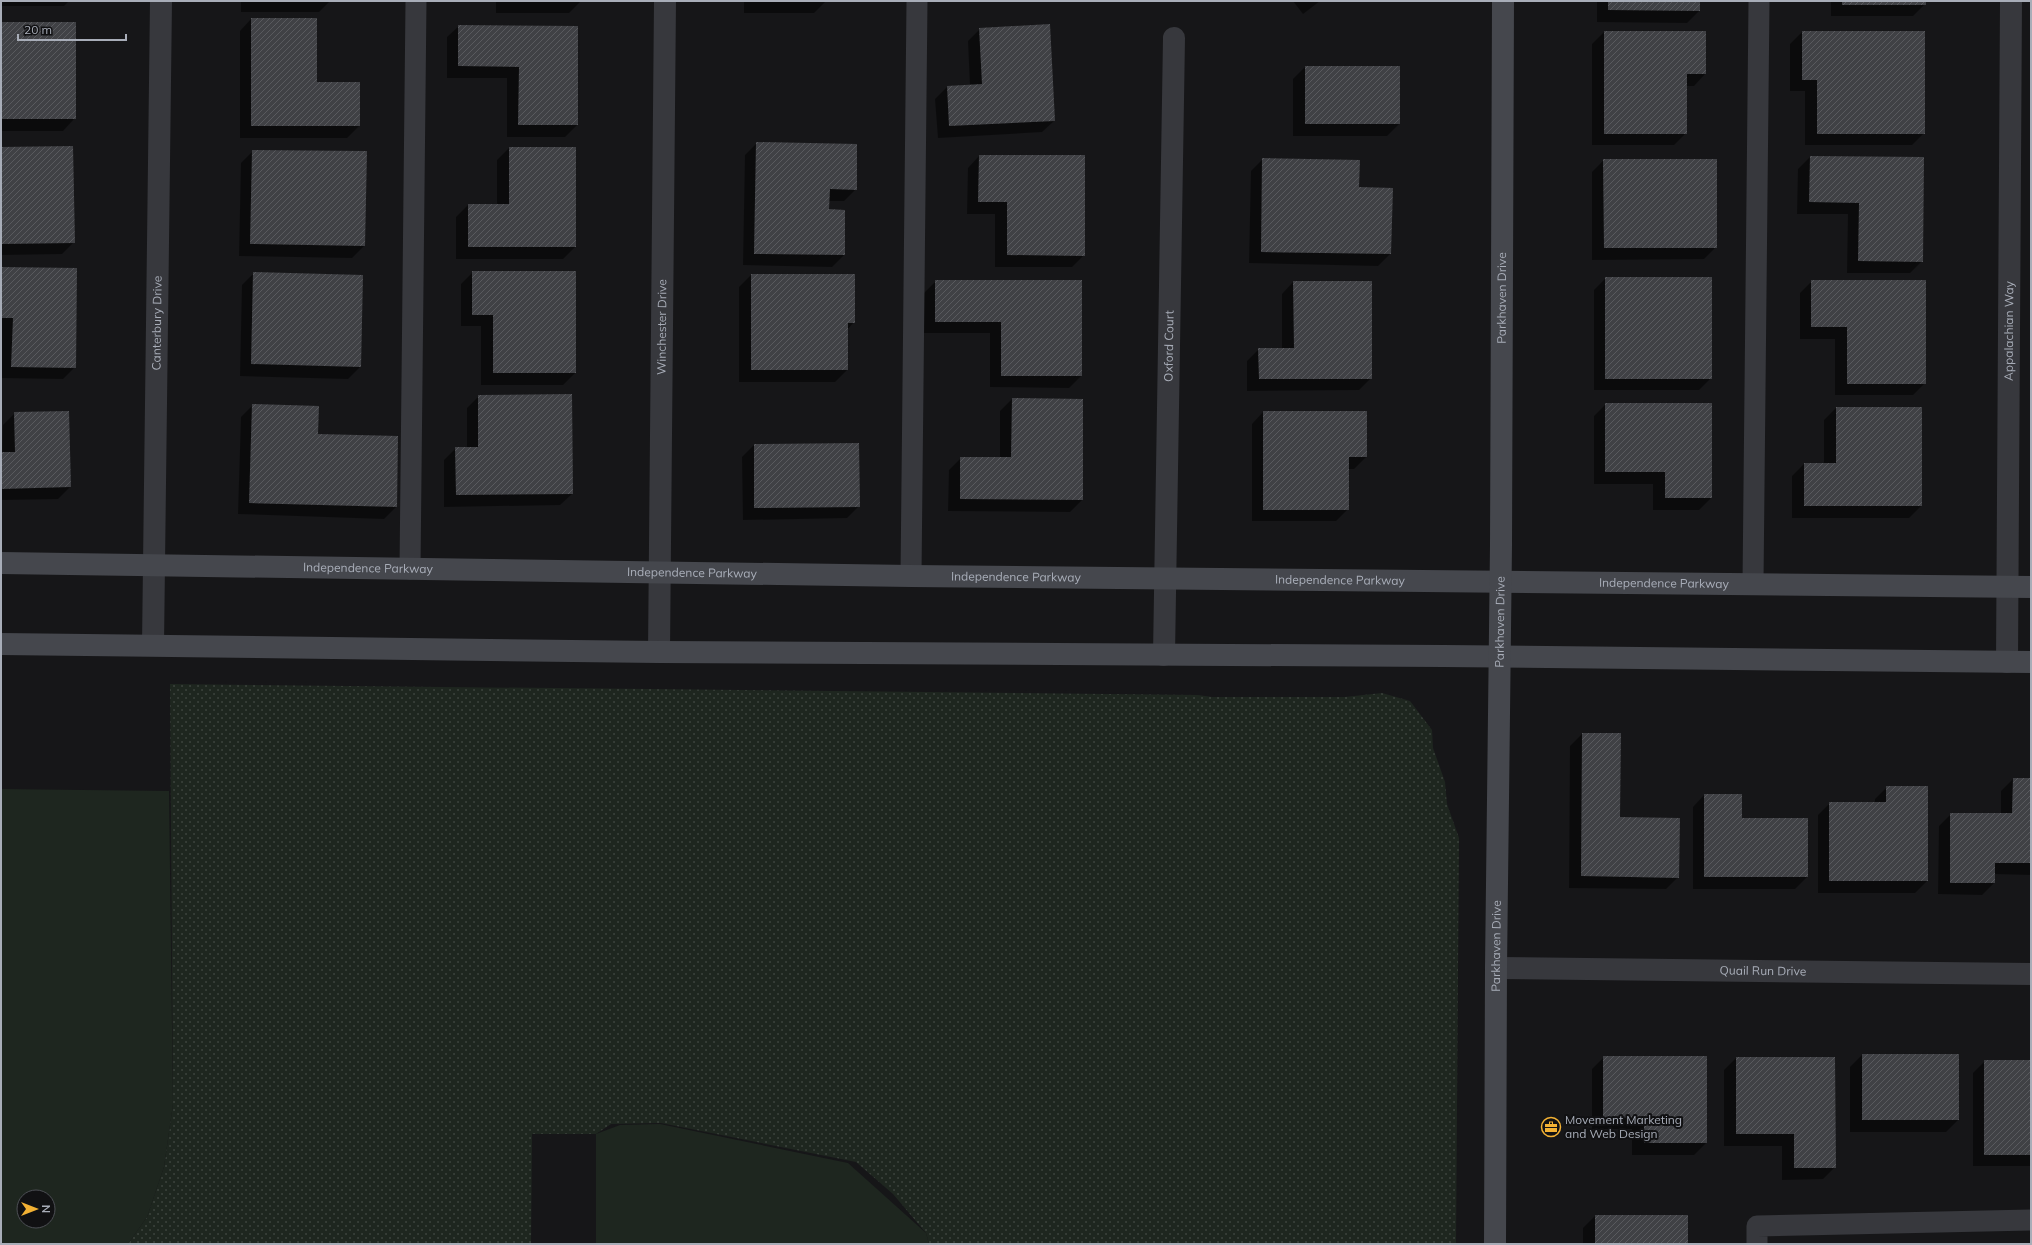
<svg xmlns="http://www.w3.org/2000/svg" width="2032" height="1245" viewBox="0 0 2032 1245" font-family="Mulish,sans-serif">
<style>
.grass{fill:url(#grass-dots)}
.garden{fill:#1e261f;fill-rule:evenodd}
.shadow{fill:#0007}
.building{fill:url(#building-hatch)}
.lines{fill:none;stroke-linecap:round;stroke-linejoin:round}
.lane{stroke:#37383d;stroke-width:21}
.street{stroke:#37383d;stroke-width:22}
.secondary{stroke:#45474d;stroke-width:22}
.labels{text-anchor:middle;stroke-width:4;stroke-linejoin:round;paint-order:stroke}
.street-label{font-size:12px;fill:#a8adb8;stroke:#111113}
.poi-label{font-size:12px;fill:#a8adb8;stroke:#111113;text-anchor:start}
</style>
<defs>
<pattern id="grass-dots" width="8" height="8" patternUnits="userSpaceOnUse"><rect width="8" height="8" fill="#1e261f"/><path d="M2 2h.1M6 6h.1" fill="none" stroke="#3c433d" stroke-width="1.8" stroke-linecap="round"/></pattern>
<pattern id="building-hatch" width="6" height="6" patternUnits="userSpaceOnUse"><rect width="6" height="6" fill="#404145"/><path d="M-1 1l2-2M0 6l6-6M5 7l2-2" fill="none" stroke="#595a5e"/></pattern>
</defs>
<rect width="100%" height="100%" fill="#161618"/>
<path class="grass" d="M 170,684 L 1198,695 L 1212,697 L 1345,697 L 1382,693 L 1410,701 L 1432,730 L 1433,748 L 1445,782 L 1447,804 L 1459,838 L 1456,1244 L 929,1244 L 926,1233 L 893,1194 L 856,1162 L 661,1123 L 611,1124 L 596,1134 L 532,1134 L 531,1244 L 128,1244 L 147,1217 L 164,1167 L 173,1104 Z"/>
<g class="garden">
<path d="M 1,789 L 169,791 L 173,1104 L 164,1167 L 147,1217 L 128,1244 L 1,1244 ZM 24,1197 L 48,1197 L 48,1221 L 24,1221 Z"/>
<path d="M 660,1124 L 848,1163 L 926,1233 L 929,1244 L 596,1244 L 596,1134 L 620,1125 Z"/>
</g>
<g class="shadow">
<path d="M 1,1 L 69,1 L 64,6 L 1,6 Z"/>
<path d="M 241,1 L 330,1 L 319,12 L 241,12 Z"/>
<path d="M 496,1 L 581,1 L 569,13 L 496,13 Z"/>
<path d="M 744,1 L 826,1 L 814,13 L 744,13 Z"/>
<path d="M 1293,1 L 1320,1 L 1303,14 Z"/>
<path d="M 1597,1 L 1699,1 L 1699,11 L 1687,23 L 1597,22 Z"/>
<path d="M 1831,1 L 1925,1 L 1925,4 L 1913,16 L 1831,16 Z"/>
<path d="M 251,19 L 316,83 L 359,83 L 359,126 L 347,138 L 240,138 L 240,31 Z"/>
<path d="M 1,23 L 74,23 L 74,119 L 63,131 L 1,131 Z"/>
<path d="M 459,26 L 577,27 L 577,125 L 565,137 L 507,137 L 507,78 L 447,78 L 447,37 Z"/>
<path d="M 980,29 L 1054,121 L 1042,132 L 938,138 L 935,99 L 947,87 L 970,86 L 968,41 Z"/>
<path d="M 1604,32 L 1705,74 L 1694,86 L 1686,86 L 1686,133 L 1674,145 L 1592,145 L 1592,44 Z"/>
<path d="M 1802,32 L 1924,133 L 1912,145 L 1805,145 L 1805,91 L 1790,91 L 1790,44 Z"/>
<path d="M 1305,67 L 1399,124 L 1387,136 L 1293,136 L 1293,79 Z"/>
<path d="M 757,143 L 856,189 L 844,201 L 829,201 L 828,210 L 844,255 L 832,267 L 743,265 L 745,155 Z"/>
<path d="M 1,148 L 74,242 L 62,254 L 1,255 Z"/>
<path d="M 509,148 L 575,247 L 563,259 L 456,259 L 456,217 L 468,205 L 497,205 L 497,160 Z"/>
<path d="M 253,151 L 364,246 L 352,258 L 239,256 L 241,163 Z"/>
<path d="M 979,156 L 1084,255 L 1072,267 L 995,267 L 995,214 L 967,214 L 968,168 Z"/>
<path d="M 1810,157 L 1923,158 L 1922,261 L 1910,273 L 1847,273 L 1848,214 L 1797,214 L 1798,169 Z"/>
<path d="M 1263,159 L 1358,188 L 1390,254 L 1378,266 L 1249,263 L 1251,171 Z"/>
<path d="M 1604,160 L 1716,247 L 1704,259 L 1592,260 L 1592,172 Z"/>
<path d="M 1,268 L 75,367 L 63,379 L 1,378 Z"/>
<path d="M 473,272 L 575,373 L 563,385 L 481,385 L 481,326 L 461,326 L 461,284 Z"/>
<path d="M 254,273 L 360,367 L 348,379 L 240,376 L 242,285 Z"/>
<path d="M 751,275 L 854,322 L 847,330 L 847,370 L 835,382 L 739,382 L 739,287 Z"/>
<path d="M 1606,278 L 1711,378 L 1699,390 L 1594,390 L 1594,290 Z"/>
<path d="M 936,281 L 1081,281 L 1081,376 L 1069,388 L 990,387 L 990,333 L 924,333 L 924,293 Z"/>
<path d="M 1812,281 L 1925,383 L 1913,395 L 1835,395 L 1835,339 L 1800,339 L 1800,293 Z"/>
<path d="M 1293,282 L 1371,378 L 1359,390 L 1247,391 L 1247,361 L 1259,349 L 1282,349 L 1282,294 Z"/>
<path d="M 479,396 L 572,494 L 560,505 L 444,507 L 444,460 L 456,448 L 467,448 L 467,408 Z"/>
<path d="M 1012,399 L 1082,400 L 1082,500 L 1070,512 L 948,511 L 949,470 L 961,458 L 1000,458 L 1000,411 Z"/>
<path d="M 1606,404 L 1711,498 L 1699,510 L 1653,510 L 1653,484 L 1594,484 L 1594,416 Z"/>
<path d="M 253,405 L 317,435 L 396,507 L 384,519 L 238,514 L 241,417 Z"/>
<path d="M 1836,408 L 1921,506 L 1909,518 L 1792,518 L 1792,476 L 1804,464 L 1824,464 L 1824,420 Z"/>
<path d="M 1263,412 L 1366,457 L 1354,469 L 1348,469 L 1348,509 L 1336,521 L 1252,521 L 1252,424 Z"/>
<path d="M 15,413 L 70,487 L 58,499 L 1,500 L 3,425 Z"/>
<path d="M 754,445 L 859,506 L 847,518 L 743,520 L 742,457 Z"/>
<path d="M 1582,734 L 1619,818 L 1678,877 L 1666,889 L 1569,888 L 1570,746 Z"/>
<path d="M 2013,779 L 2031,779 L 2031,875 L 1994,874 L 1994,883 L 1982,895 L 1938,894 L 1939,826 L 1951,814 L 2001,814 L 2001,791 Z"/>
<path d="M 1887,787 L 1927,881 L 1915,893 L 1818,893 L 1818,815 L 1830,803 L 1875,803 L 1875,799 Z"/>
<path d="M 1704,795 L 1741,819 L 1807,877 L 1795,889 L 1693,889 L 1693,807 Z"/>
<path d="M 1862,1055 L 1958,1120 L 1946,1132 L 1850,1132 L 1850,1067 Z"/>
<path d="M 1604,1057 L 1706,1057 L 1706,1143 L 1694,1155 L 1632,1155 L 1632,1129 L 1592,1129 L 1592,1069 Z"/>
<path d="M 1736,1058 L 1835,1167 L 1823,1179 L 1782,1180 L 1782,1146 L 1724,1146 L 1724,1070 Z"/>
<path d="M 1985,1061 L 2031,1061 L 2031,1166 L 1973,1166 L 1973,1073 Z"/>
<path d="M 1595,1216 L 1687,1244 L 1583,1244 L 1583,1228 Z"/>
</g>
<g class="building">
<path d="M 1608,1 L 1700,1 L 1700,11 L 1608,10 Z"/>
<rect x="1842" y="1" width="84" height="4"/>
<path d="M 251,18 L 317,18 L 317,82 L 360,82 L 360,126 L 251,126 Z"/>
<rect x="1" y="22" width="75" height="97"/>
<path d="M 1050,24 L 1055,121 L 949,126 L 947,86 L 982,84 L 979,28 Z"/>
<path d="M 458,25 L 578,26 L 578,125 L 518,125 L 519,67 L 458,66 Z"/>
<path d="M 1604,31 L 1706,31 L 1706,74 L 1687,74 L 1687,134 L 1604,134 Z"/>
<path d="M 1802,31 L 1925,31 L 1925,134 L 1817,134 L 1817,80 L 1802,80 Z"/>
<rect x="1305" y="66" width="95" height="58"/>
<path d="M 756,142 L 857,144 L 857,190 L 830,189 L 829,209 L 845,210 L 845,255 L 754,254 Z"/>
<path d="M 73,146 L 75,243 L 1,244 L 1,147 Z"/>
<path d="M 509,147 L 576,147 L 576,247 L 468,247 L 468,204 L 509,204 Z"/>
<path d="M 252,150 L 367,151 L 365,246 L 250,244 Z"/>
<path d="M 979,155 L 1085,155 L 1085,256 L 1007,255 L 1007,202 L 978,202 Z"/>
<path d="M 1810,156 L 1924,157 L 1923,262 L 1858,261 L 1859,203 L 1809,202 Z"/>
<path d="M 1262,158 L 1360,160 L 1359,187 L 1393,188 L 1391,254 L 1261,252 Z"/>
<path d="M 1603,159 L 1717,159 L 1717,248 L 1604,248 Z"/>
<path d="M 1,267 L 77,268 L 76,368 L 11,367 L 13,318 L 1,318 Z"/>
<path d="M 472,271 L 576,271 L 576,373 L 493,373 L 493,315 L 472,315 Z"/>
<path d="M 253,272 L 363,275 L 361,367 L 251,364 Z"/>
<path d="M 751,274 L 855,274 L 855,323 L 848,323 L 848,370 L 751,370 Z"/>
<rect x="1605" y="277" width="107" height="102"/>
<path d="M 935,280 L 1082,280 L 1082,376 L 1001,376 L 1001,322 L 935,322 Z"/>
<path d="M 1811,280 L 1926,280 L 1926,384 L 1847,384 L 1847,327 L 1811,327 Z"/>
<path d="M 1293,281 L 1372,281 L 1372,379 L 1259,379 L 1258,348 L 1294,348 Z"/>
<path d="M 572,394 L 573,494 L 456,495 L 455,447 L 478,447 L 478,395 Z"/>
<path d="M 1012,398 L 1083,399 L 1083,500 L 960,499 L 960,457 L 1011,457 Z"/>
<path d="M 1605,403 L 1712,403 L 1712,498 L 1665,498 L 1665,472 L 1605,472 Z"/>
<path d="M 252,404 L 319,406 L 318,434 L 398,436 L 397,507 L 249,503 Z"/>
<path d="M 1836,407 L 1922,407 L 1922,506 L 1804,506 L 1804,463 L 1836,463 Z"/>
<path d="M 69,411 L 71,487 L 1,489 L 1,452 L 15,452 L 14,412 Z"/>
<path d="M 1263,411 L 1367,411 L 1367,457 L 1349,457 L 1349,510 L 1263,510 Z"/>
<path d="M 859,443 L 860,507 L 754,508 L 754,444 Z"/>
<path d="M 1582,733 L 1621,733 L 1620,817 L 1680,818 L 1679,878 L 1581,876 Z"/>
<path d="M 2013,778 L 2031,778 L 2031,863 L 1995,863 L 1995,883 L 1950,883 L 1950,813 L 2012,813 Z"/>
<path d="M 1886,786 L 1928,786 L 1928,881 L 1829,881 L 1829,802 L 1886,802 Z"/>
<path d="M 1704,794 L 1742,794 L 1742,818 L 1808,818 L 1808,877 L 1704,877 Z"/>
<rect x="1862" y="1054" width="97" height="66"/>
<path d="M 1603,1056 L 1707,1056 L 1707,1143 L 1644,1143 L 1644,1118 L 1603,1118 Z"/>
<path d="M 1736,1057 L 1835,1057 L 1836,1168 L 1794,1168 L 1794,1134 L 1736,1134 Z"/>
<rect x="1984" y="1060" width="47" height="95"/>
<rect x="1595" y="1215" width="93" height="29"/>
</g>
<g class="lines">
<g class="lane">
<path d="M 410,569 L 416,1"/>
<path d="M 911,576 L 917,1"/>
<path d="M 1753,584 L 1759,1"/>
<path d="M 1757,1244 L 1757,1226 L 2031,1220"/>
</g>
<g class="street">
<path id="s1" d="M 153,645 L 161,1"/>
<path id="s2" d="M 659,652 L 665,1"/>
<path id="s3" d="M 1164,655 L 1174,38"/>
<path id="s4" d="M 2007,662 L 2011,1"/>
<path id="s5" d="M 1496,968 L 2031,974"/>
</g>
<g class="secondary">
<path id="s6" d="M 1,563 L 911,576 L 2031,587"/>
<path d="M 1,644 L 659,652 L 1443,656 L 2031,662"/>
<path id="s7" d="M 1495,1244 L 1496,968 L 1501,545 L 1503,1"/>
</g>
</g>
<defs>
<g id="office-ring" transform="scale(1)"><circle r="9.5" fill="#111113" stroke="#f2b134" stroke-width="1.5"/><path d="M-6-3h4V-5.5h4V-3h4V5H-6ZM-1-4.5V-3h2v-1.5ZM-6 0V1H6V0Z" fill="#f2b134"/></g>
</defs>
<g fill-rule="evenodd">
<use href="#office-ring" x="1551" y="1127"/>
</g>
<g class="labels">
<g class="street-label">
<text dy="4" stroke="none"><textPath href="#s7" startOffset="946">Parkhaven Drive</textPath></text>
<text dy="4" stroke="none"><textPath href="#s1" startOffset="322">Canterbury Drive</textPath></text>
<text dy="4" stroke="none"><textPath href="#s2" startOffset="325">Winchester Drive</textPath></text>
<text dy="4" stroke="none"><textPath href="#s4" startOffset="331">Appalachian Way</textPath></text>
<text dy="4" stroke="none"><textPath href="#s3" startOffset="309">Oxford Court</textPath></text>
<text dy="4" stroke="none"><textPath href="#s6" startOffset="367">Independence Parkway</textPath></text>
<text dy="4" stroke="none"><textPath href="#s6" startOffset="691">Independence Parkway</textPath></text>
<text dy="4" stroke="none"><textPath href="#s6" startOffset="1015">Independence Parkway</textPath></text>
<text dy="4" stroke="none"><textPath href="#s6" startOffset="1339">Independence Parkway</textPath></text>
<text dy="4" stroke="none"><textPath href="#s6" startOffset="1663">Independence Parkway</textPath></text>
<text dy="4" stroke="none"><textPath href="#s7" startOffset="622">Parkhaven Drive</textPath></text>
<text dy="4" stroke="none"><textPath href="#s7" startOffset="298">Parkhaven Drive</textPath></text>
<text dy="4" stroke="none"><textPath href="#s5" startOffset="267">Quail Run Drive</textPath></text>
</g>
<g class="poi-label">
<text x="1565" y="1124">Movement Marketing<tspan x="1565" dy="14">and Web Design</tspan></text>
</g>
</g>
<rect width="2032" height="1245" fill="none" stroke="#a8adb8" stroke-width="4"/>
<g transform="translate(36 1209) rotate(90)"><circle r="19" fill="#111113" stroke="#4d4f55"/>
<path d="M0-3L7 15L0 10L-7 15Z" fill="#f2b134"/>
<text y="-6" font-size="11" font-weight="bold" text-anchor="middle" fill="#a8adb8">N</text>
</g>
<path d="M18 34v6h108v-6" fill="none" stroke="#a8adb8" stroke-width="2"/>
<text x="24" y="34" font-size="12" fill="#a8adb8" stroke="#111113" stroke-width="3" paint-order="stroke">20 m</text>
</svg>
